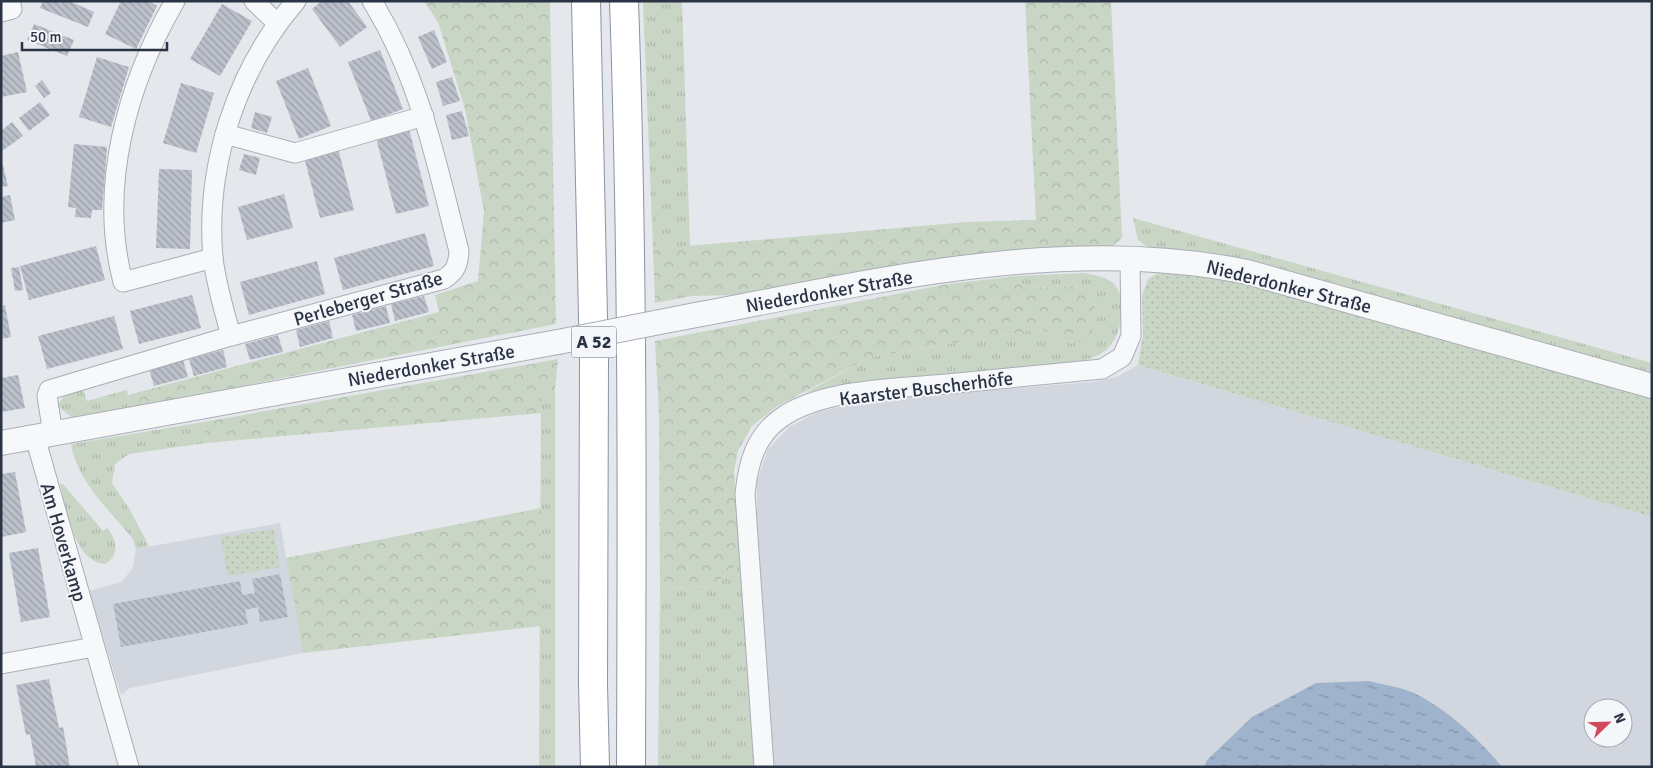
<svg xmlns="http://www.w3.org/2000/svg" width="1653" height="768" viewBox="0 0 1653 768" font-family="Signika,sans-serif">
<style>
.built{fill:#d2d6de;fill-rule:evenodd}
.grass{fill:url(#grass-tufts)}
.forest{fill:url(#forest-crowns)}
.park{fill:url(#park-dots)}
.water{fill:url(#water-ripples)}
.building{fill:url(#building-back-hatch)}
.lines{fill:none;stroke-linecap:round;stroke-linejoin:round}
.minor-casing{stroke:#a9aeb7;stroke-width:21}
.tertiary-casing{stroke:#a9aeb7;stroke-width:26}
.motorway-casing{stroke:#8b94a3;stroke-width:30}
.minor{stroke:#f7f8fa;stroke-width:19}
.tertiary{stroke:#f7f8fa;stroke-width:24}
.motorway{stroke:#fff;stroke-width:28}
.tertiary-bridge-casing{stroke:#a9aeb7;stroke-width:26;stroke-linecap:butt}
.tertiary-bridge{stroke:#f7f8fa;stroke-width:24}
.labels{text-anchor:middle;stroke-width:4;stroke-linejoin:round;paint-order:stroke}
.shield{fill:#f4f6f9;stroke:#676e7b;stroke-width:1}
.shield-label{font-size:18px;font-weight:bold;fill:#2b3445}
.street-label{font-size:19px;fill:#2b3445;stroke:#f4f6f9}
</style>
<defs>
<pattern id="grass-tufts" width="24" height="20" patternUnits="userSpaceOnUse" patternTransform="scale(1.25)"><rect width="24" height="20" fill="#c9d6c5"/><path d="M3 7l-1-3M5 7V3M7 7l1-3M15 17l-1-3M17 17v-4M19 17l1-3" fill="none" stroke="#adb8ab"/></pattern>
<pattern id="forest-crowns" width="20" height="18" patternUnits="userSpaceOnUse" patternTransform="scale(1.25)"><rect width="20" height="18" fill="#c9d6c5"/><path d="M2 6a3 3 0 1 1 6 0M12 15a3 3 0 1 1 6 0" fill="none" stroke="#adb8ab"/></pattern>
<pattern id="park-dots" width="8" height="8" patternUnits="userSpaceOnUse" patternTransform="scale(1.25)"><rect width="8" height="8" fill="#c9d6c5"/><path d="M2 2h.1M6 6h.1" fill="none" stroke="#adb8ab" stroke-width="1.8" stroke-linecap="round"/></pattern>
<pattern id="water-ripples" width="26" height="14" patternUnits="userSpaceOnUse" patternTransform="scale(1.25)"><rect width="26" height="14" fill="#9fb4cc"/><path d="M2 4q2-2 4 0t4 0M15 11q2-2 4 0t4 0" fill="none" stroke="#8293a7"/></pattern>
<pattern id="building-back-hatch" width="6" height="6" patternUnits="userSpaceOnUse" patternTransform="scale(1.25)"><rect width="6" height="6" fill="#bbc0ca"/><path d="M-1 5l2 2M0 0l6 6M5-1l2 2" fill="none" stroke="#989da6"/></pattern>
</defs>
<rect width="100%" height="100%" fill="#e4e7ec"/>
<g class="built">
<path d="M 1138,365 L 1652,517 L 1652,767 L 774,767 L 757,516 L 757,481 L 768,449 L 789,427 L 818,412 L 870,400 L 1093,382 L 1117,377 ZM 1593,708 L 1623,708 L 1623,738 L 1593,738 Z"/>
<path d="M 280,523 L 303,653 L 130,688 L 121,695 L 89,591 L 122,582 L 133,567 L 136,549 Z"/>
</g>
<g class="grass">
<path d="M 643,1 L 682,1 L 690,246 L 653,249 Z"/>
<path d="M 1133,218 L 1652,363 L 1652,377 L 1252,265 L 1191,251 L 1150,249 L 1138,240 Z"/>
<path d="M 1084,273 C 1095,275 1104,276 1113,283 C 1129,298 1122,337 1106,350 C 1096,358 1081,361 1070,364 L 842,384 L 805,393 L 870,357 L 1041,329 L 1071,344 L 1082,286 L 1024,288 L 1017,276 Z"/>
<path d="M 82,386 L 87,401 L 127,390 L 130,408 L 74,419 L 57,406 L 68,390 Z"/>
<path d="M 555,389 L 555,767 L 539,767 L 541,395 Z"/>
<path d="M 204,422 L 206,443 L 129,454 L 115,464 L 112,483 L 130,510 L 149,546 L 136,549 L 133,539 C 110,511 77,481 71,444 Z"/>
<path d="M 60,484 L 63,484 L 103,531 L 107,528 C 117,539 120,556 105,564 C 74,562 66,508 60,484 Z"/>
<path d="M 740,561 L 754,767 L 658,767 L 660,588 L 714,586 Z"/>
</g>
<g class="forest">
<path d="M 424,1 L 550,1 L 556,324 L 130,408 L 128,395 L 439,312 L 435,295 L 478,281 L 484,211 L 465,109 L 438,22 Z"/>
<path d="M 1025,1 L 1111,1 L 1122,238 L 1108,250 L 1040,249 L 985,253 L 733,295 L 692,296 L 655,303 L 653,249 L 967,222 L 1036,220 Z"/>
<path d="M 1017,276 L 1024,288 L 1082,286 C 1098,305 1098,315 1090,338 L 1071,344 L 1041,329 L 870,357 L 776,407 L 752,426 L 738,451 L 734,472 L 740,561 L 714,586 L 660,588 L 659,413 L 655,341 L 948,284 Z"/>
<path d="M 558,359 L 555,389 L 541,395 L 541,413 L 206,443 L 204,422 Z"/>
<path d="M 541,508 L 540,626 L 303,653 L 286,558 Z"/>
</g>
<g class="park">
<path d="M 1162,271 L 1243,281 L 1652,396 L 1652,517 L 1138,365 L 1143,335 L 1142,296 L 1148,279 Z"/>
<path d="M 274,529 L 280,567 L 227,576 L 221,537 Z"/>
</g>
<path class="water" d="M 1369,681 C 1384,685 1401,687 1414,693 C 1448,710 1478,738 1502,767 L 1204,767 L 1207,760 L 1252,717 L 1316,683 Z"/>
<g class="building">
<path d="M 43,1 L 69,1 L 94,12 L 88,27 L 40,8 Z"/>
<path d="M 121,1 L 149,1 L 157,6 L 136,49 L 105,34 Z"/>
<path d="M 322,1 L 348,1 L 367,27 L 340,47 L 312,9 Z"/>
<path d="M 222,4 L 252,21 L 220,76 L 190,59 Z"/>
<path d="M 34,24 L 74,40 L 67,56 L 27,40 Z"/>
<path d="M 434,30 L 447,62 L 432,69 L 418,37 Z"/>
<path d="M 380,50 L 403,109 L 371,121 L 348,62 Z"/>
<path d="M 18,52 L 27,92 L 1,97 L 1,56 Z"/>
<path d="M 97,57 L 129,67 L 111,127 L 79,117 Z"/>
<path d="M 308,68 L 331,126 L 299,139 L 276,81 Z"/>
<path d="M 452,77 L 460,101 L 443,106 L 436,82 Z"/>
<path d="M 42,80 L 51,93 L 44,98 L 35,86 Z"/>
<path d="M 181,83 L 214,93 L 196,153 L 163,143 Z"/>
<path d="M 40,102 L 50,115 L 29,131 L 19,118 Z"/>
<path d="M 462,111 L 469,136 L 452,140 L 446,115 Z"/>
<path d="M 255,112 L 272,117 L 267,133 L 251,128 Z"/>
<path d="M 12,122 L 23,136 L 2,151 L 1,131 Z"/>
<path d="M 409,129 L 429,206 L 396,214 L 376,138 Z"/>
<path d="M 74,144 L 107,147 L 102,210 L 92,210 L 91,218 L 75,217 L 76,208 L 68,207 Z"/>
<path d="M 338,148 L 354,210 L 320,218 L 304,157 Z"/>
<path d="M 244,154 L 260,158 L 256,175 L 239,170 Z"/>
<path d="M 1,157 L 8,186 L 1,187 Z"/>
<path d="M 159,169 L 192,170 L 190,249 L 156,248 Z"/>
<path d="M 284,194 L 293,228 L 247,240 L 238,207 Z"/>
<path d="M 10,195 L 15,220 L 1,223 L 1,197 Z"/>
<path d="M 425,233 L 434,266 L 343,290 L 334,258 Z"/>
<path d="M 96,246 L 105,280 L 29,300 L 20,266 Z"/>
<path d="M 317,261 L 325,294 L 249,315 L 240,282 Z"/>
<path d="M 19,267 L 23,290 L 15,291 L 11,268 Z"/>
<path d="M 192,295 L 201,328 L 139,344 L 130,311 Z"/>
<path d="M 424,296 L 429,312 L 395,321 L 391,304 Z"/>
<path d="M 5,305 L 11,337 L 1,339 L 1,306 Z"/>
<path d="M 386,306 L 390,323 L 356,331 L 352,315 Z"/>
<path d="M 114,316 L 123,349 L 47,369 L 38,336 Z"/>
<path d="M 329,321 L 333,338 L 300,347 L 296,330 Z"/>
<path d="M 278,335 L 283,352 L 250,360 L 245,344 Z"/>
<path d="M 223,350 L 227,367 L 194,376 L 189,359 Z"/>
<path d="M 183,360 L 188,377 L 154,386 L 149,369 Z"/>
<path d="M 18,375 L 25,408 L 1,412 L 1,378 Z"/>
<path d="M 15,472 L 26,532 L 1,537 L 1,474 Z"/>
<path d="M 38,548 L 50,617 L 21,622 L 9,553 Z"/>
<path d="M 280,574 L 288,617 L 260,622 L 258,607 L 245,610 L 248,624 L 121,647 L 113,604 L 240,581 L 242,595 L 255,593 L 252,579 Z"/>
<path d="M 49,679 L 59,728 L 63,727 L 70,767 L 36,767 L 30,734 L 26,735 L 16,685 Z"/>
</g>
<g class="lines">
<g class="minor-casing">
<g id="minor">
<path d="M 175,1 C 127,84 98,187 123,282 L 213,258"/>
<path d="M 254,1 L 277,23"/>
<path d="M 1,12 L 12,9 L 10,1"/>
<path d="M 225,134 L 295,153 L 424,116"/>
<path d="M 231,336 C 224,310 216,284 213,258 C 205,167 236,70 296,1"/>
<path d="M 53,434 L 47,396 L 49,390 L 231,336 L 444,279 C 456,271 458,265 459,251 C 436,162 421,81 372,1"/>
<path d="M 35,437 L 129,767"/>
<path d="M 1,664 L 94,647"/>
<path d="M 764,767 L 745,494 C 748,464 755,436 781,418 C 821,389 899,388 947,384 C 999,379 1051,374 1102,369 L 1122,357 L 1131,336 L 1130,259"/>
</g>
</g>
<g class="tertiary-casing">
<g id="tertiary">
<path d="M 675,319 C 862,285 1057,233 1247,272 L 1652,386"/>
<path d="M 1,443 L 558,342"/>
</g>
</g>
<g class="motorway-casing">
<g id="motorway">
<path d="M 586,1 L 594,362 L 593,684 L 595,767"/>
<path d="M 624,1 C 633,256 632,511 631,767"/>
</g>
</g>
<use href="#minor" class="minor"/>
<use href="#tertiary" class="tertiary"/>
<use href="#motorway" class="motorway"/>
<g class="tertiary-bridge-casing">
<path id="tertiary-bridge" d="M 558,342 L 675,319"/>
</g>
<use href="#tertiary-bridge" class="tertiary-bridge"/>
</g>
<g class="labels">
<rect class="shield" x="571.5" y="326.5" width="45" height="31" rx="4"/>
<g class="shield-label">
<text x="594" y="348">A 52</text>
</g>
<g class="street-label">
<text transform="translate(1289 286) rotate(14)" y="7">Niederdonker Straße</text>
<text transform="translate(829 291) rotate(-10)" y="7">Niederdonker Straße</text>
<text transform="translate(368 298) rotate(-16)" y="7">Perleberger Straße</text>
<text transform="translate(431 365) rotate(-10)" y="7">Niederdonker Straße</text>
<text transform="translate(926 388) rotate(-7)" y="7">Kaarster Buscherhöfe</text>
<text transform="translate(64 542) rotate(74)" y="7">Am Hoverkamp</text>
</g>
</g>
<rect width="1653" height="768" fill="none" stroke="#2b3445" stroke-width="5"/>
<g transform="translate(1608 723) rotate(67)"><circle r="24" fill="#f4f6f9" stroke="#a4a8b1"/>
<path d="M0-4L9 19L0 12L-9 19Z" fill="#d1495b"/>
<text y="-8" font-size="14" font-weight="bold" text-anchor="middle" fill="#2b3445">N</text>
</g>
<path d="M22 42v8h145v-8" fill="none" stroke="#2b3445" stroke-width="2.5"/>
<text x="30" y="42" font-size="15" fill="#2b3445" stroke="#f4f6f9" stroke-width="4" paint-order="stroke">50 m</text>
</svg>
